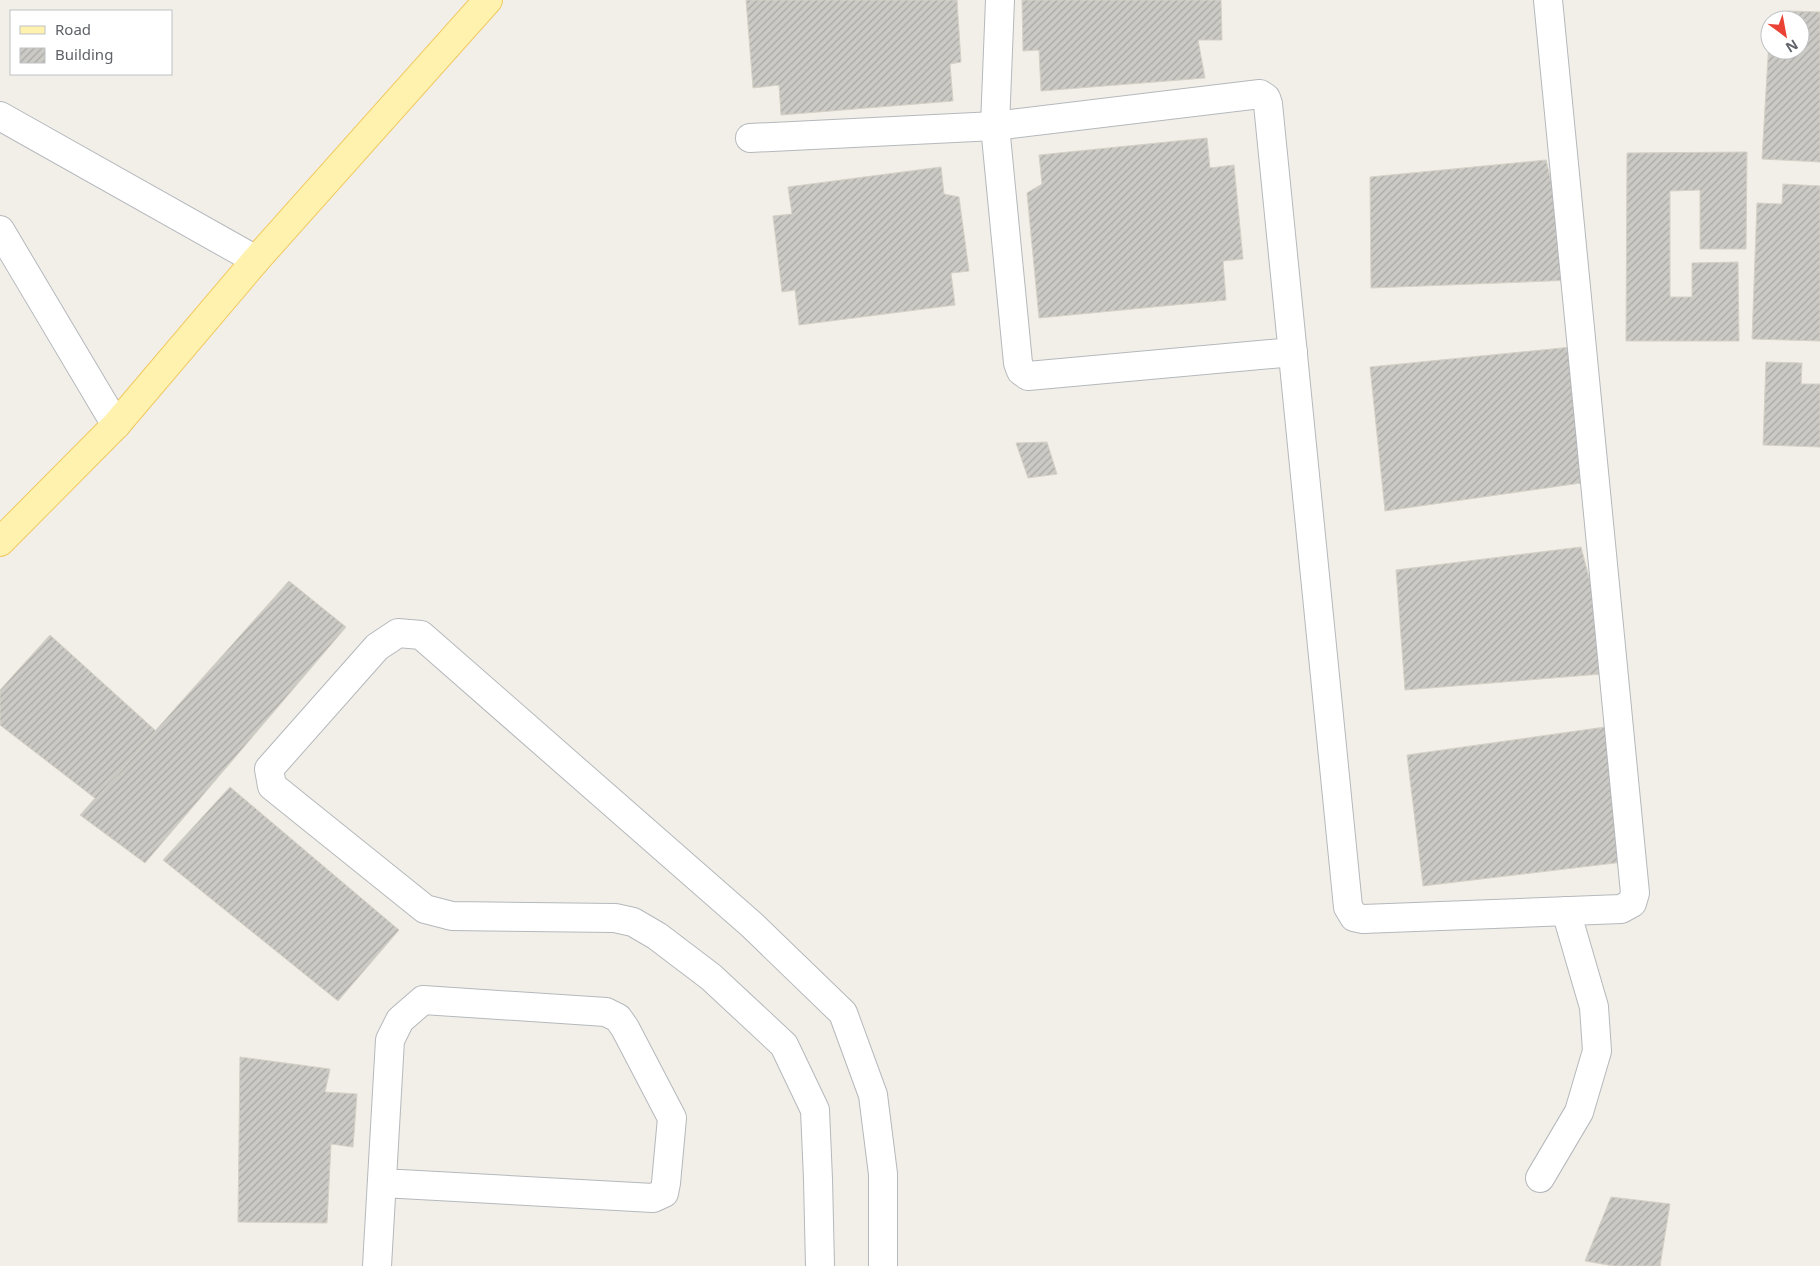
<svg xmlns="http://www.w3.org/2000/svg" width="1820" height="1266" viewBox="0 0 1820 1266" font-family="'Noto Sans',sans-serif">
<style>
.building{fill:url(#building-hatch);stroke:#d6d1c6}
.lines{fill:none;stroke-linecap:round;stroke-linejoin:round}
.minor-casing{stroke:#b5b8bc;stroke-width:30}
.major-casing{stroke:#f2c960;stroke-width:30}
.minor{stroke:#fff;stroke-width:28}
.major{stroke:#fff2af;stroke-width:28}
</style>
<defs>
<pattern id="building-hatch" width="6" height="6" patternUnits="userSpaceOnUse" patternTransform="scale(1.25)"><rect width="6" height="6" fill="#cccac5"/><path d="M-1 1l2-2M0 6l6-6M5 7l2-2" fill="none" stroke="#a9a8a4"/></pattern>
</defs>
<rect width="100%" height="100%" fill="#f1efe8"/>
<g class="building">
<path d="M 746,0 L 957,0 L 961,62 L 950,64 L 953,101 L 781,115 L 779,85 L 753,88 Z"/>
<path d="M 1221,0 L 1222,40 L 1198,40 L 1205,78 L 1041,91 L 1039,50 L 1023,51 L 1022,0 Z"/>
<path d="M 1788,11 L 1820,12 L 1820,162 L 1762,159 L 1770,23 L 1770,50 L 1800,50 L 1800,20 L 1787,20 Z"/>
<path d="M 1207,138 L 1210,168 L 1234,165 L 1243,259 L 1223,261 L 1226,300 L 1039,318 L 1027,193 L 1042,184 L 1039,155 Z"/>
<path d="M 1747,152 L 1746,249 L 1700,249 L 1700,190 L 1670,191 L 1670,297 L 1692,297 L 1692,263 L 1738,262 L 1739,341 L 1626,341 L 1627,153 Z"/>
<path d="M 1546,160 L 1575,280 L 1371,288 L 1370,177 Z"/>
<path d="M 941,167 L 944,194 L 959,197 L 969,271 L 951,273 L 955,305 L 799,325 L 795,290 L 782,292 L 773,216 L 792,214 L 788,187 Z"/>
<path d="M 1783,184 L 1820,186 L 1820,341 L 1752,339 L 1757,203 L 1782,204 Z"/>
<path d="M 1582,346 L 1595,481 L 1385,511 L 1370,367 Z"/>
<path d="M 1766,362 L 1802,363 L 1801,384 L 1820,384 L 1820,447 L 1763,445 Z"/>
<path d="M 1047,442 L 1057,474 L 1028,478 L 1016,443 Z"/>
<path d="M 1581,547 L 1614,673 L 1405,690 L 1396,570 Z"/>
<path d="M 289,581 L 346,627 L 145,863 L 80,815 Z"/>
<path d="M 50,635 L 156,731 L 96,799 L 0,725 L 0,690 Z"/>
<path d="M 1619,725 L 1632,861 L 1423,886 L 1407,755 Z"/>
<path d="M 230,787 L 399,930 L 338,1001 L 163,860 Z"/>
<path d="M 240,1057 L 330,1069 L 325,1092 L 357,1094 L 353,1147 L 331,1144 L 327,1223 L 238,1222 Z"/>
<path d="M 1611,1197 L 1670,1204 L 1660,1266 L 1614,1266 L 1585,1261 Z"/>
</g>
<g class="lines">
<g class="minor-casing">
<g id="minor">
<path d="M 1000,0 L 995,126 L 1018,363 L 1021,371 L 1028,376 L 1293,352"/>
<path d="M 0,116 L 256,260"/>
<path d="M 750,138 L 995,126 L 1260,94 L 1266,98 L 1268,104 L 1348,907 L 1354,917 L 1363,919 L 1621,909 L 1632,903 L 1635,893 L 1548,0"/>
<path d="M 0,230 L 116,425"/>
<path d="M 1540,1178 L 1579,1112 L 1597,1051 L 1594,1007 L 1566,911"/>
<path d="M 377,1266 L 390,1040 L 400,1020 L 423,1000 L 606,1012 L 618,1018 L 625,1028 L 672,1118 L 666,1183 L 664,1193 L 653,1198 L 382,1183"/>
<path d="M 820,1266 L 818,1179 L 815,1110 L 784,1045 L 711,977 L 657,936 L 633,922 L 615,918 L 452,916 L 425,909 L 272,786 L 269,769 L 377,647 L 398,633 L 421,635 L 752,925 L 843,1013 L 873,1095 L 883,1174 L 883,1266"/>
</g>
</g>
<g class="major-casing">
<path id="major" d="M 0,542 L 116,425 L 256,260 L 488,0"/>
</g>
<use href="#minor" class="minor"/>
<use href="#major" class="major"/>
</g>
<rect x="10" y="10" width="162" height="65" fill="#ffffff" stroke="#bfc1c3"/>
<rect x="20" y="26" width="25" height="8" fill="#fff2af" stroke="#bfc1c3"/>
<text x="55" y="35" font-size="15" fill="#5f6368">Road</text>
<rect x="20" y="48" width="25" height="15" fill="url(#building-hatch)" stroke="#bfc1c3"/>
<text x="55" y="60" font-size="15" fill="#5f6368">Building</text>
<g transform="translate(1785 35) rotate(148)"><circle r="24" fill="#ffffff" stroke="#bfc1c3"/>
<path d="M0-4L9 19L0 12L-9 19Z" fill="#ea4335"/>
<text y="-8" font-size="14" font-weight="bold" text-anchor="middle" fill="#5f6368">N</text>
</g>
</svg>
